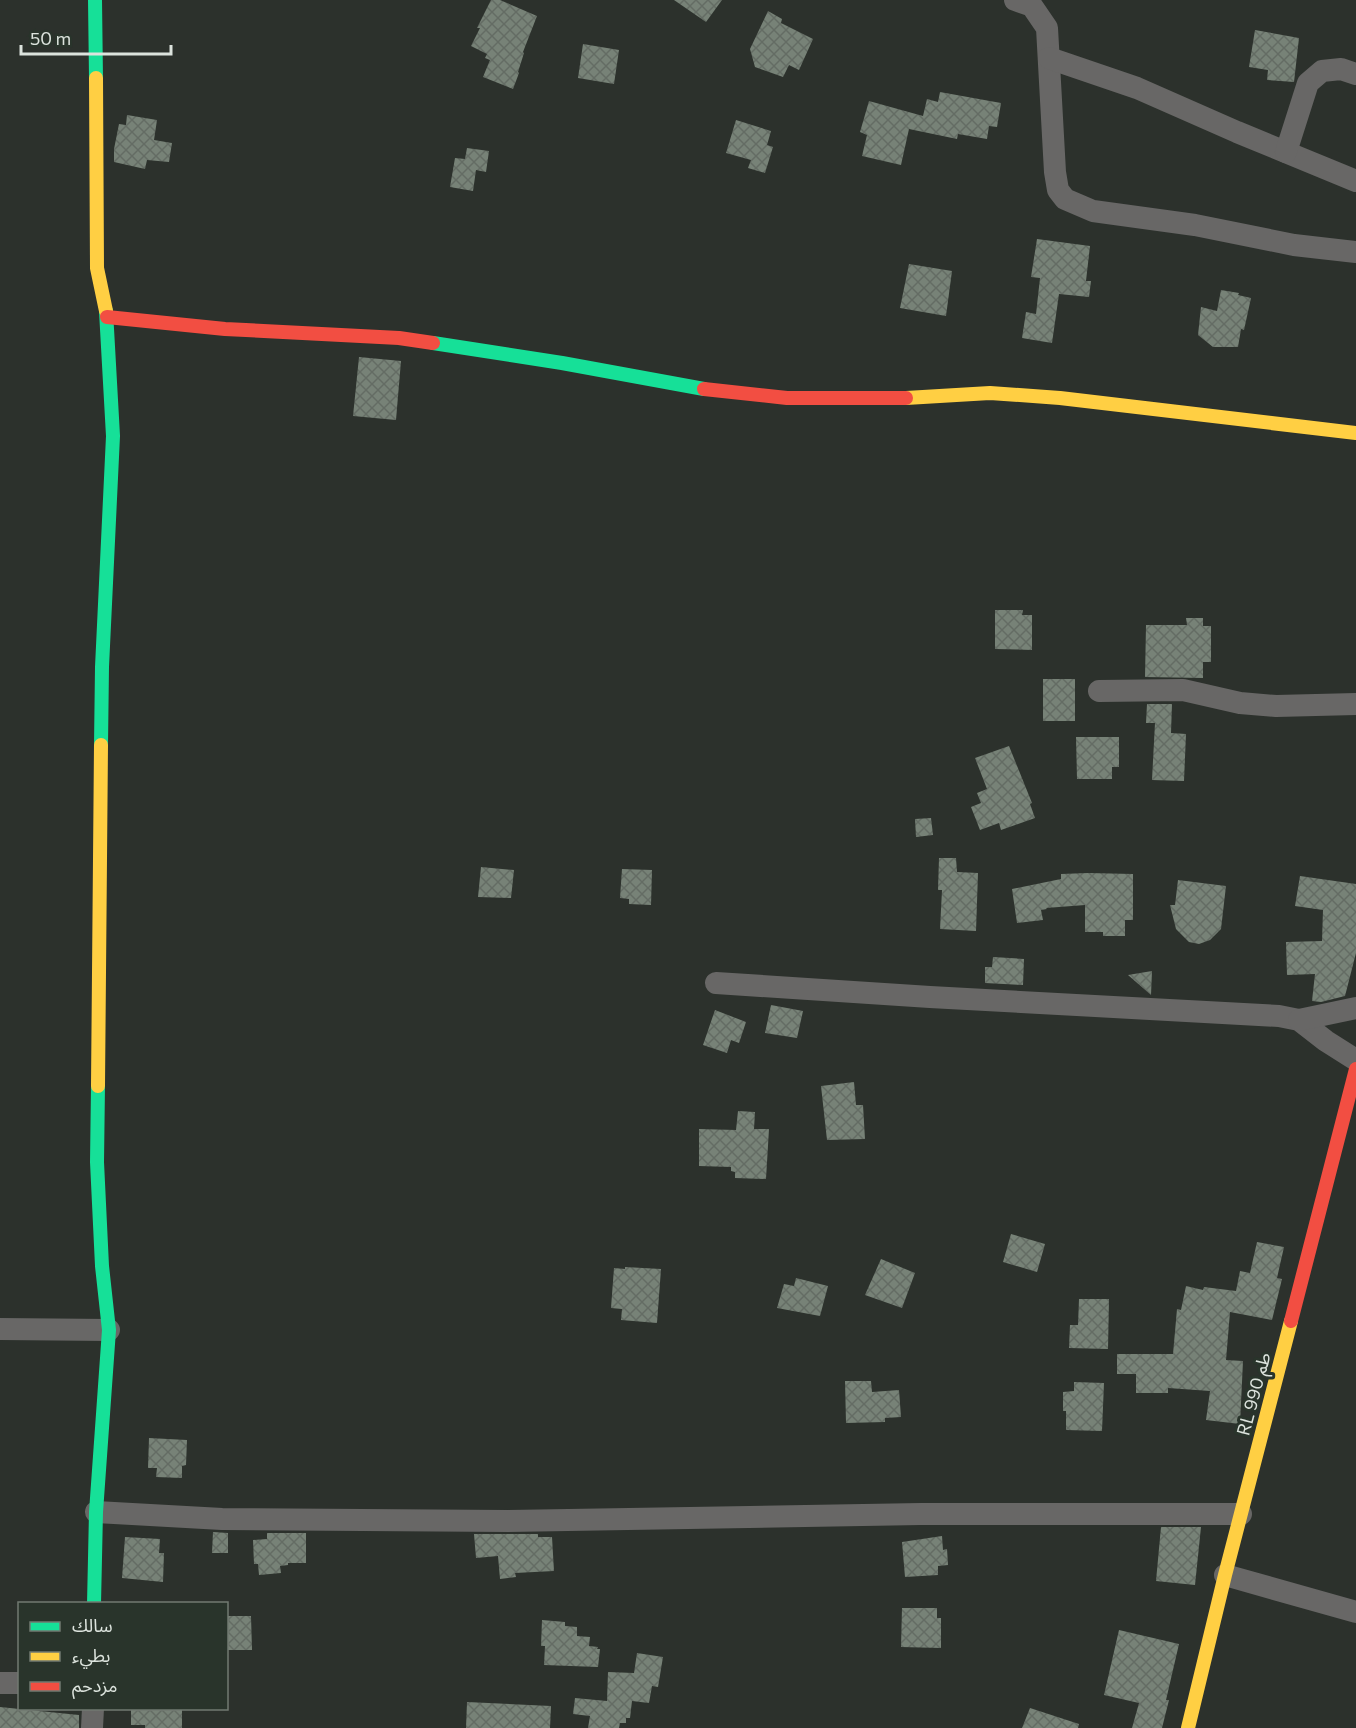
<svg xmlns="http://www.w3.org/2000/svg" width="1356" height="1728" viewBox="0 0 1356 1728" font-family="Commissioner,'Noto Sans Arabic',sans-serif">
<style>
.building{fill:url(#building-cross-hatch)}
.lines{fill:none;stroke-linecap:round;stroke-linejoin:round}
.street{stroke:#686766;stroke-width:22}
.fast{stroke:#16e098;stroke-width:14}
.slow{stroke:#ffcf43;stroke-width:14}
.jam{stroke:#f24e42;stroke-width:14}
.labels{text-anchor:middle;stroke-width:6;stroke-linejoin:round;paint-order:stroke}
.street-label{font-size:18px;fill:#dce3dd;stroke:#29342b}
</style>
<defs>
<pattern id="building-cross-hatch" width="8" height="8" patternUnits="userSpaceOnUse" patternTransform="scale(1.5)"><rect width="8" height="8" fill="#778277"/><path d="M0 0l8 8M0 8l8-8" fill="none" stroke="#646c64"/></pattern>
</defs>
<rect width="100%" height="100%" fill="#2c312c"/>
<g class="building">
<path d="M 491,0 L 500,0 L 537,16 L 523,52 L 524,53 L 518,72 L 519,73 L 513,89 L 483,77 L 490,60 L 485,58 L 487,54 L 471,46 L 480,28 L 477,28 Z"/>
<path d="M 674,0 L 722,0 L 706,22 Z"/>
<path d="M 768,11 L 782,19 L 781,23 L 813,39 L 799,70 L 789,65 L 783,77 L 755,67 L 750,49 Z"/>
<path d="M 1255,30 L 1299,38 L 1294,82 L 1267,80 L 1268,70 L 1249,67 Z"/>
<path d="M 583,44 L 619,50 L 614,84 L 578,78 Z"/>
<path d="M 940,92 L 1001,103 L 997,127 L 989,126 L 987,139 L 958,134 L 957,139 L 909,129 L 901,165 L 862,156 L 867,135 L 860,132 L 869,101 L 923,116 L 927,99 L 938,102 Z"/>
<path d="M 127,115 L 157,120 L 154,140 L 172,143 L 169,162 L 147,160 L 145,169 L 114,162 L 114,149 L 119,124 L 126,125 Z"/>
<path d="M 736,120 L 771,131 L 767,145 L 773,147 L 765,173 L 748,168 L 751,160 L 726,153 Z"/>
<path d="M 467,148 L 489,151 L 486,172 L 476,170 L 473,191 L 450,187 L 455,158 L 465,159 Z"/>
<path d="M 1037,239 L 1090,246 L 1086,281 L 1091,281 L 1089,297 L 1059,294 L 1052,343 L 1022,338 L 1026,312 L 1036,314 L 1040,278 L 1031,277 Z"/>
<path d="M 909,264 L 952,271 L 946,316 L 900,308 Z"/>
<path d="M 1221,290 L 1239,293 L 1238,295 L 1251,298 L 1244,330 L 1241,329 L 1238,347 L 1213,347 L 1198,335 L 1201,307 L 1217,311 Z"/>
<path d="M 359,357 L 401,361 L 396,420 L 353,416 Z"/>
<path d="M 995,610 L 1023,610 L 1022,615 L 1032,615 L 1032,650 L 995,649 Z"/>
<path d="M 1186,618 L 1203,618 L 1203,626 L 1211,626 L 1211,662 L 1203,662 L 1203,678 L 1145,677 L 1146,625 L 1187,625 Z"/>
<rect x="1043" y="679" width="32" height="42"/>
<path d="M 1147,704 L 1172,704 L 1171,733 L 1186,734 L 1184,781 L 1152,780 L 1155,723 L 1146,723 Z"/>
<path d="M 1076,737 L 1119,737 L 1119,767 L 1112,767 L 1112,779 L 1077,779 Z"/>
<path d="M 1009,746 L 1032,803 L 1030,804 L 1035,818 L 1001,830 L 999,823 L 980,830 L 971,807 L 981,803 L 977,793 L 987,789 L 975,758 Z"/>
<path d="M 931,818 L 933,835 L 916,837 L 915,819 Z"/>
<path d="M 939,858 L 956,858 L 957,872 L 978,873 L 976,931 L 940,929 L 942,890 L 938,890 Z"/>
<path d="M 481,867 L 514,870 L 511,898 L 478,897 Z"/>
<path d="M 622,869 L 652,870 L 651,905 L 629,904 L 629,899 L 620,898 Z"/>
<path d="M 1088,873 L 1133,874 L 1133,920 L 1125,920 L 1125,936 L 1103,936 L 1103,932 L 1085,932 L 1085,905 L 1046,908 L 1047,909 L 1041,910 L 1043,920 L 1017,923 L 1012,889 L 1061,879 L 1061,874 Z"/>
<path d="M 1300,876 L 1356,884 L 1356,953 L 1345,996 L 1321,1002 L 1312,1001 L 1315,974 L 1287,975 L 1286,942 L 1322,941 L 1323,910 L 1295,906 Z"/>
<path d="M 1178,880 L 1226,886 L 1221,929 L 1210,940 L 1199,944 L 1189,942 L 1176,929 L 1170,905 L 1175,905 Z"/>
<path d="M 993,957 L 1024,959 L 1023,985 L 985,983 L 985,967 L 992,967 Z"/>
<path d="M 1152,971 L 1151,995 L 1128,975 Z"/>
<path d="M 771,1005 L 803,1011 L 797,1038 L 765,1033 Z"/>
<path d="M 715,1010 L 746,1022 L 739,1043 L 731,1040 L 727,1053 L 703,1045 Z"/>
<path d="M 854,1082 L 856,1105 L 863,1105 L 865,1139 L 827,1140 L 821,1086 Z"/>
<path d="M 738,1111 L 755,1112 L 754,1129 L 769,1129 L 766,1179 L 735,1178 L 735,1172 L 731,1171 L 731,1167 L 699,1166 L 699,1129 L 736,1130 Z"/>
<path d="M 1011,1234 L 1045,1244 L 1037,1272 L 1003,1262 Z"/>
<path d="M 1257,1242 L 1284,1247 L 1277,1278 L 1282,1279 L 1272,1320 L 1230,1312 L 1226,1360 L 1243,1361 L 1240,1424 L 1206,1420 L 1210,1391 L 1168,1388 L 1168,1393 L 1136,1393 L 1136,1374 L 1117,1374 L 1117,1354 L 1173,1354 L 1177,1309 L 1181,1310 L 1186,1286 L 1203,1290 L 1204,1287 L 1236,1291 L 1240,1271 L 1250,1273 Z"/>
<path d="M 881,1259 L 915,1273 L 902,1308 L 865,1295 Z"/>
<path d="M 625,1267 L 661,1269 L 657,1323 L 621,1320 L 622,1309 L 611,1308 L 614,1268 L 625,1269 Z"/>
<path d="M 796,1278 L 828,1286 L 820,1316 L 777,1308 L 784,1284 L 794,1286 Z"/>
<path d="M 1079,1299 L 1109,1299 L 1108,1349 L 1069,1348 L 1070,1325 L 1078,1325 Z"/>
<path d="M 845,1381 L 871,1381 L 872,1392 L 899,1390 L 901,1417 L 885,1418 L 885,1422 L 846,1423 Z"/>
<path d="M 1074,1382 L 1104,1383 L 1102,1431 L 1066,1430 L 1066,1411 L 1063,1411 L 1063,1392 L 1074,1391 Z"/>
<path d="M 149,1438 L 187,1440 L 186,1465 L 182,1466 L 182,1478 L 156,1477 L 157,1468 L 148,1468 Z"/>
<path d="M 1161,1527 L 1201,1527 L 1195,1585 L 1156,1581 Z"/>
<path d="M 213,1532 L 228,1533 L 228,1553 L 212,1553 Z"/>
<path d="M 267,1533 L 306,1533 L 306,1563 L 288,1563 L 288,1565 L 280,1566 L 281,1573 L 259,1575 L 258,1564 L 254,1564 L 253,1540 L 267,1539 Z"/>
<path d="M 474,1534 L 538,1534 L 538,1537 L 552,1537 L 554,1571 L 515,1573 L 516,1577 L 500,1579 L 498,1556 L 476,1558 Z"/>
<path d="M 942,1536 L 943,1550 L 947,1549 L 948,1565 L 938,1566 L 938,1575 L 905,1577 L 902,1542 Z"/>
<path d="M 125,1537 L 160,1539 L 159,1553 L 164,1553 L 163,1582 L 122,1578 Z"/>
<path d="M 902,1608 L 937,1608 L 937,1618 L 941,1618 L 941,1648 L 901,1647 Z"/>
<path d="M 226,1616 L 251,1616 L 252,1650 L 226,1650 Z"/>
<path d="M 542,1620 L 565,1622 L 565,1626 L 577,1627 L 577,1636 L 590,1637 L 589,1646 L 598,1647 L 597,1649 L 600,1649 L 598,1667 L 544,1665 L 545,1646 L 541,1646 Z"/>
<path d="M 1119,1630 L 1179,1644 L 1166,1700 L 1169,1700 L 1162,1728 L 1132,1728 L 1139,1703 L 1104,1695 Z"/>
<path d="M 637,1653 L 663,1657 L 658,1687 L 652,1686 L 649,1703 L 632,1701 L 630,1718 L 626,1718 L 626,1723 L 620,1723 L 619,1728 L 588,1728 L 590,1716 L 573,1714 L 575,1698 L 607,1701 L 608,1672 L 634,1673 Z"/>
<path d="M 467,1702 L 551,1706 L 550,1728 L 466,1728 Z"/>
<path d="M 0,1707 L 79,1715 L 79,1728 L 0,1728 Z"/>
<path d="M 131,1708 L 182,1708 L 182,1728 L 145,1728 L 145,1725 L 131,1725 Z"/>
<path d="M 1030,1708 L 1079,1724 L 1078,1728 L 1022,1728 Z"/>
</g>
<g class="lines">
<g class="street">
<path d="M 1015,0 L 1032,6 L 1047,28 L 1055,172 L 1058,190 L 1065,199 L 1093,211 L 1195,225 L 1294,245 L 1356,252"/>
<path d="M 1049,58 L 1137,88 L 1237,132 L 1356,181"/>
<path d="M 1286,152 L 1308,83 L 1322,71 L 1341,69 L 1356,74"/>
<path d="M 1099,691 L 1183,690 L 1240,703 L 1276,706 L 1356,704"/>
<path d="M 716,983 L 930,997 L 1279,1016 L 1299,1020 L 1326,1041 L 1356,1060"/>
<path d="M 1299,1020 L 1356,1008"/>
<path d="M 0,1329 L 109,1330"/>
<path d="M 96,1512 L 222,1519 L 508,1521 L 921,1514 L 1241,1514"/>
<path d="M 1225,1575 L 1356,1612"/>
<path d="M 0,1683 L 20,1683"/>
<path d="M 92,1728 L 93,1708"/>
</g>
<g class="fast">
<path d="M 95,0 L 96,78"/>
<path d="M 433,343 L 562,363 L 704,389"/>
<path d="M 101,745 L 102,667 L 113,436 L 106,311"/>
<path d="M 94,1604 L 96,1512 L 109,1330 L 102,1266 L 97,1162 L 98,1086"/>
</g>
<g class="slow">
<path d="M 96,78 L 97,268 L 106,311"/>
<path d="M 906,398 L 990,393 L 1060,398 L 1356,433"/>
<path d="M 98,1086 L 101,745"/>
<path d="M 1188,1728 L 1225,1575 L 1291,1321"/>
</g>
<g class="jam">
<path d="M 107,317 L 225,329 L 399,338 L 433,343"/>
<path d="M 704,389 L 787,398 L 906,398"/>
<path d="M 1291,1321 L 1356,1069"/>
</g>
</g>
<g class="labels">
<g class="street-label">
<text transform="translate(1254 1394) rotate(-75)" y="6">RL طم 990</text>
</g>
</g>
<rect x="18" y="1602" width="210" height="108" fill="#29342b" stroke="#717a72" stroke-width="1.5"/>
<rect x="30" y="1622" width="30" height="9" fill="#16e098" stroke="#717a72" stroke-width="1.5"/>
<text x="72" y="1632" font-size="18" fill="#dce3dd">سالك</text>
<rect x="30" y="1652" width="30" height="9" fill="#ffcf43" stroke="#717a72" stroke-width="1.5"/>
<text x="72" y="1662" font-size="18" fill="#dce3dd">بطيء</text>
<rect x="30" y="1682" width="30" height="9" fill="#f24e42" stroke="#717a72" stroke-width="1.5"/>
<text x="72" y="1692" font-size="18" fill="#dce3dd">مزدحم</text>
<path d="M21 45v9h150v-9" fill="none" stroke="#dce3dd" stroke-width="3"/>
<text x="30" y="45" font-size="18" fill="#dce3dd" stroke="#29342b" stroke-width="4.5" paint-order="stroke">50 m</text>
</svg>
